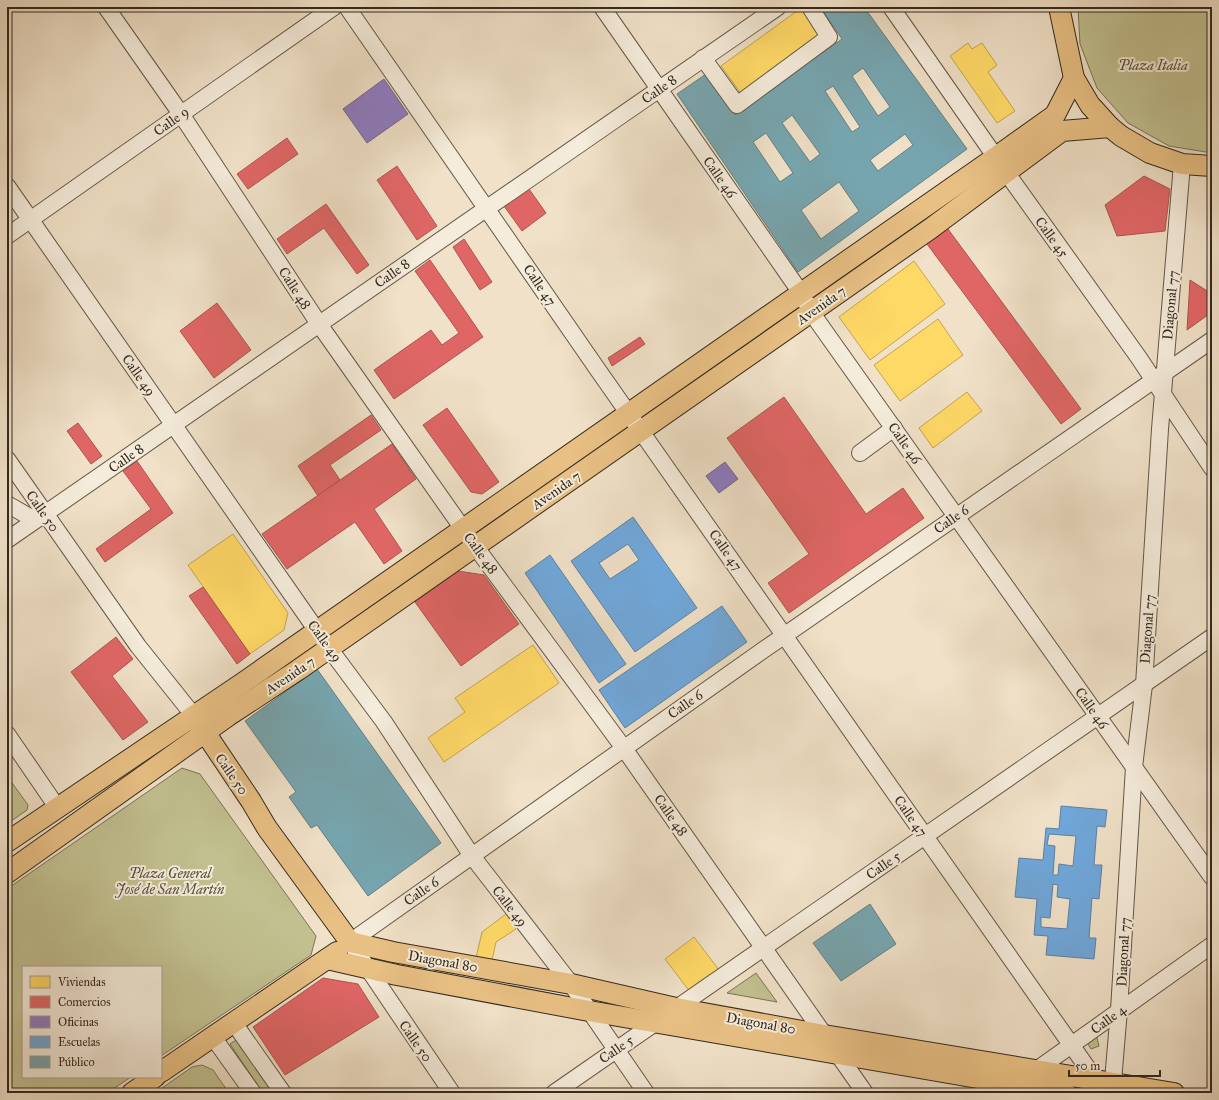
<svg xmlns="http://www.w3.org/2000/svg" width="1219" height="1100" viewBox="0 0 1219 1100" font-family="'IM FELL Great Primer',serif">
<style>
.green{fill:#c2c090;stroke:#7b7457}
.homes{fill:#ffd966;stroke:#c2a450}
.shops{fill:#e06666;stroke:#ac5450}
.offices{fill:#8e7cc3;stroke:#736392}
.schools{fill:#6fa8dc;stroke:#5d82a3;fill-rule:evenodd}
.public{fill:#76a5af;stroke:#628084;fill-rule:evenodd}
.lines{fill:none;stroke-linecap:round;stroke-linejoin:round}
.minor-casing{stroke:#635748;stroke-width:18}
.major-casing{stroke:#34291e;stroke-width:22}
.minor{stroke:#f5ecdb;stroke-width:16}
.major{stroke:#e8c084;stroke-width:20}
.labels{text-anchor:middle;stroke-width:4;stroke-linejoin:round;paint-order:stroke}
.park-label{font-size:14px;font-style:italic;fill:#584f3a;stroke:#f5ecdb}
.street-label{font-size:14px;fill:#34291e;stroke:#f5ecdb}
</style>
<rect width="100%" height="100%" fill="#f0e1c8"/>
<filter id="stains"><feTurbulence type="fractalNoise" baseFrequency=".005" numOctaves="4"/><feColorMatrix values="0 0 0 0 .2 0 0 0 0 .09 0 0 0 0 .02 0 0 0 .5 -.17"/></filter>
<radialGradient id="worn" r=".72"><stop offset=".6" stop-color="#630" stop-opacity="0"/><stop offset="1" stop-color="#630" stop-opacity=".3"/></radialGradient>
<g class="green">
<path d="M 1078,7 L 1212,7 L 1212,153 L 1169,146 L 1128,123 L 1097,88 L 1080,44 Z"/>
<path d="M 182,768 L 200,774 L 316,936 L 311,955 L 161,1056 L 161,967 L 23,967 L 23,1077 L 131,1077 L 107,1093 L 7,1093 L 7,889 Z"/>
<path d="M 7,776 L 28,805 L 27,810 L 7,824 Z"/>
<path d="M 756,973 L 777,1002 L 727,993 Z"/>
<path d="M 1096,1034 L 1099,1046 L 1091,1049 L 1086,1041 Z"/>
<path d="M 236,1040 L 273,1093 L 263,1093 L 230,1044 Z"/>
<path d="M 202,1065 L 213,1070 L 229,1093 L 155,1093 L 192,1067 Z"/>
</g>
<g class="homes">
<path d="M 801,8 L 821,37 L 742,95 L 721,66 Z"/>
<path d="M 968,43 L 972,49 L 982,43 L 997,65 L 988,72 L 1015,111 L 997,123 L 950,56 Z"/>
<path d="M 914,261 L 945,304 L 870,360 L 839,317 Z"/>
<path d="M 938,319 L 963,355 L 900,401 L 874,365 Z"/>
<path d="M 967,392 L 982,411 L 933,448 L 919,428 Z"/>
<path d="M 233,534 L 288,613 L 284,630 L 250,654 L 188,565 Z"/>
<path d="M 533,645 L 559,683 L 444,762 L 428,738 L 465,712 L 455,698 Z"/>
<path d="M 506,914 L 516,929 L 496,942 L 491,965 L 475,962 L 482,932 Z"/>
<path d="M 694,937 L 719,970 L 690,992 L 665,959 Z"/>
</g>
<g class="shops">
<path d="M 287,138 L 298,154 L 248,189 L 237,174 Z"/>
<path d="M 397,166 L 437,226 L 417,240 L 377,180 Z"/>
<path d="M 1144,176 L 1170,189 L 1165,231 L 1117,236 L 1105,205 Z"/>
<path d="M 529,189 L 546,213 L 522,231 L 504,206 Z"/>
<path d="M 326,204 L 369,265 L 357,274 L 324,228 L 287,254 L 277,239 Z"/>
<path d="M 945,225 L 1081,409 L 1061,424 L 924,240 Z"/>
<path d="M 464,239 L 492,282 L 480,290 L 453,247 Z"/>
<path d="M 430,260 L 483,337 L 394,399 L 374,370 L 431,330 L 442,345 L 459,333 L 415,271 Z"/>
<path d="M 1190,280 L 1212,294 L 1212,312 L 1187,330 Z"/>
<path d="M 217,303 L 251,350 L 214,378 L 180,331 Z"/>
<path d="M 640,337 L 645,344 L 612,366 L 608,358 Z"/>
<path d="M 784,397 L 866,514 L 903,488 L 924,518 L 789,613 L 768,583 L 809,554 L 727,438 Z"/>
<path d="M 447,408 L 499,482 L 482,494 L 471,492 L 423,425 Z"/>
<path d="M 371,415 L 381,430 L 330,465 L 340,480 L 318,496 L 298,466 Z"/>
<path d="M 78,423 L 102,456 L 91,464 L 67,431 Z"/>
<path d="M 392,444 L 416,479 L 374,509 L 402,551 L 384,564 L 355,522 L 287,569 L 262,534 Z"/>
<path d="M 137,461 L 173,513 L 105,562 L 96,549 L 151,509 L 123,471 Z"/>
<path d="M 458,571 L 484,575 L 519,624 L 461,666 L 415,602 Z"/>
<path d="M 203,587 L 250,654 L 237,664 L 189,596 Z"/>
<path d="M 116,637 L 133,659 L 112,676 L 148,722 L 123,740 L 71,672 Z"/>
<path d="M 323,978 L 358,984 L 379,1017 L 285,1075 L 253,1027 Z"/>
</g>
<g class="offices">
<path d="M 384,79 L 408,114 L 367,143 L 343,109 Z"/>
<path d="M 725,462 L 738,479 L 719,493 L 706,476 Z"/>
</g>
<g class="schools">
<path d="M 633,517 L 697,608 L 635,652 L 571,561 ZM 628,544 L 639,560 L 610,579 L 599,563 Z"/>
<path d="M 550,555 L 626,664 L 599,683 L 525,573 Z"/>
<path d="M 722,606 L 747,642 L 625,728 L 599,690 Z"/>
<path d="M 1061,806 L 1107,810 L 1105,827 L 1097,826 L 1094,865 L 1102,865 L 1099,899 L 1092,898 L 1089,938 L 1096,938 L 1094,959 L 1046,955 L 1048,936 L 1034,935 L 1037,899 L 1015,897 L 1019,858 L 1043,860 L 1046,828 L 1059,829 ZM 1049,834 L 1076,836 L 1073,866 L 1059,864 L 1058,875 L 1053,875 L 1055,846 L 1047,845 ZM 1053,884 L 1058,885 L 1057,897 L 1070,899 L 1067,929 L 1041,927 L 1041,917 L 1050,918 Z"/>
</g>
<g class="public">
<path d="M 820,7 L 864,7 L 967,149 L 798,272 L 677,94 L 706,74 L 735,115 L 842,39 ZM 863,68 L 890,107 L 878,116 L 852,76 ZM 833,86 L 860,127 L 852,132 L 825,91 ZM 792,115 L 820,154 L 810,162 L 782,123 ZM 766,133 L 793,173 L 780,182 L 753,142 ZM 905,134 L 913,145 L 878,171 L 870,160 ZM 839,182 L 859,211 L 821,239 L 801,210 Z"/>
<path d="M 317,669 L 441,843 L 368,896 L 317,825 L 311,828 L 289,797 L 296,792 L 245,721 Z"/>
<path d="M 870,904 L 896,944 L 841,981 L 813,943 Z"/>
</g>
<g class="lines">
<g class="minor-casing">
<g id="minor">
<path d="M 106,7 L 181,114 L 319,324 L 475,546 L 623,747 L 865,1093"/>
<path d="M 347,7 L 598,370 L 1105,1093"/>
<path d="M 602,7 L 801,293 L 811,312 L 1212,877"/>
<path d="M 891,7 L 1006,172 L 1139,358 L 1212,468"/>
<path d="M 703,58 L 737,105 L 829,37 L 810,7"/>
<path d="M 7,186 L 329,648 L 384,722 L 472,856 L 571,984 L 646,1093"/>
<path d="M 7,236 L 334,7"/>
<path d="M 860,453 L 894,428"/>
<path d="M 7,459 L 138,646 L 194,716"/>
<path d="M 7,504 L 35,520"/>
<path d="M 7,540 L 778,7"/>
<path d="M 7,734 L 57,807"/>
<path d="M 234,1023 L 283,1093"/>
<path d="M 213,1037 L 253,1093"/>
<path d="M 452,1093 L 350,942 L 759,653 L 1212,340"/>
<path d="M 554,1093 L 1212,637"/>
<path d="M 1004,1093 L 1212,945"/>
<path d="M 1112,1093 L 1119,1010 L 1134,767 L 1144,685 L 1160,429 L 1182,164"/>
</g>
</g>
<g class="major-casing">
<g id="major">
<path d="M 1059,7 L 1074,78 L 1090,105 L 1110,127 L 1121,136 L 1150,153 L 1182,164 L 1212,166"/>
<path d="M 198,722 L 251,801 L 267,828 L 350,942"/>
<path d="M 7,842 L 244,682 L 996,157 L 1055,115 L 1074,78"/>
<path d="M 7,873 L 228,716 L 298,670 L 930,229 L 1062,131 L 1110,127"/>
<path d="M 350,942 L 393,952 L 571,984 L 676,1008 L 824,1035 L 1174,1093"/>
<path d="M 327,959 L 397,975 L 589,1011 L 1066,1093"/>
<path d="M 161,1072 L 337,952"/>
<path d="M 132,1093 L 155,1077"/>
</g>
</g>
<use href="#minor" class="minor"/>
<use href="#major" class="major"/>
</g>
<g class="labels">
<g class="park-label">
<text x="1153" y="70">Plaza Italia</text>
<text x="170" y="878">Plaza General<tspan x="170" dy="16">José de San Martín</tspan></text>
</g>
<g class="street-label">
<text transform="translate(659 89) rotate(-35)" y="5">Calle 8</text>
<text transform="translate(171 121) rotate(-35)" y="5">Calle 9</text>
<text transform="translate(720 177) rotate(55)" y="5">Calle 46</text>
<text transform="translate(1052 237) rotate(54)" y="5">Calle 45</text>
<text transform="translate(392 273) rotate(-35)" y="5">Calle 8</text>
<text transform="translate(540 285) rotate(56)" y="5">Calle 47</text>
<text transform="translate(295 288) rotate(57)" y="5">Calle 48</text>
<text transform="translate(821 305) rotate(-35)" y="5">Avenida 7</text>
<text transform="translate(1170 305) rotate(-85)" y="5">Diagonal 77</text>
<text transform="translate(139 375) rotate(55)" y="5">Calle 49</text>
<text transform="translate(905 443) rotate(55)" y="5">Calle 46</text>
<text transform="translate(126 458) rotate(-35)" y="5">Calle 8</text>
<text transform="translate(556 490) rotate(-35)" y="5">Avenida 7</text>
<text transform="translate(43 511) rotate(55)" y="5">Calle 50</text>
<text transform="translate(951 519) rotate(-35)" y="5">Calle 6</text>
<text transform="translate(726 550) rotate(55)" y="5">Calle 47</text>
<text transform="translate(481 553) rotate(54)" y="5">Calle 48</text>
<text transform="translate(1147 629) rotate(-86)" y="5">Diagonal 77</text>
<text transform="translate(325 641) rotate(54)" y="5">Calle 49</text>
<text transform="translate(290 675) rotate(-34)" y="5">Avenida 7</text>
<text transform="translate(685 704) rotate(-35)" y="5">Calle 6</text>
<text transform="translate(1092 708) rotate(55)" y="5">Calle 46</text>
<text transform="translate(232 774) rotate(55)" y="5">Calle 50</text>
<text transform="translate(671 815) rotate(55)" y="5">Calle 48</text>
<text transform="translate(911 816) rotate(55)" y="5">Calle 47</text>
<text transform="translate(883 865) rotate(-35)" y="5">Calle 5</text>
<text transform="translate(421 891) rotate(-35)" y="5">Calle 6</text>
<text transform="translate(510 906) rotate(52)" y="5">Calle 49</text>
<text transform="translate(1123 952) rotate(-87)" y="5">Diagonal 77</text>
<text transform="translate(443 961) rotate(10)" y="5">Diagonal 80</text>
<text transform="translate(1108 1019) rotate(-36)" y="5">Calle 4</text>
<text transform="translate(761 1023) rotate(10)" y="5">Diagonal 80</text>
<text transform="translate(416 1041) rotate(55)" y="5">Calle 50</text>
<text transform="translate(616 1049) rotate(-35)" y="5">Calle 5</text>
</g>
</g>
<rect width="1219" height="1100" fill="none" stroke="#f0e1c8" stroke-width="24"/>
<rect x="8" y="8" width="1203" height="1084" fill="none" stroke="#34291e" stroke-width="2"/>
<rect x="12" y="12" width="1195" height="1076" fill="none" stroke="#34291e"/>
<rect x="22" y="966" width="140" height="112" fill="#f5ecdb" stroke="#a89e8f"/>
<rect x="30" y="976" width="20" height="12" fill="#ffd966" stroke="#a89e8f"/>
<text x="58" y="986" font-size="12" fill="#34291e">Viviendas</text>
<rect x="30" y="996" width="20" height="12" fill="#e06666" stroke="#a89e8f"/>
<text x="58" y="1006" font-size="12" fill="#34291e">Comercios</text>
<rect x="30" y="1016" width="20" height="12" fill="#8e7cc3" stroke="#a89e8f"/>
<text x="58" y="1026" font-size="12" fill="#34291e">Oficinas</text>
<rect x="30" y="1036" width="20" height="12" fill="#6fa8dc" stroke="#a89e8f"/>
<text x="58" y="1046" font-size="12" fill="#34291e">Escuelas</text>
<rect x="30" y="1056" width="20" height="12" fill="#76a5af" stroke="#a89e8f"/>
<text x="58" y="1066" font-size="12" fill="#34291e">Público</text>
<path d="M1069 1070v6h91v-6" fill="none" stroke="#34291e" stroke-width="2"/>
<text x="1075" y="1070" font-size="12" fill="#34291e" stroke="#f5ecdb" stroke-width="3" paint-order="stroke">50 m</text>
<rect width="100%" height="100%" filter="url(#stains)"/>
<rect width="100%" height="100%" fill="url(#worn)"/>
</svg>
